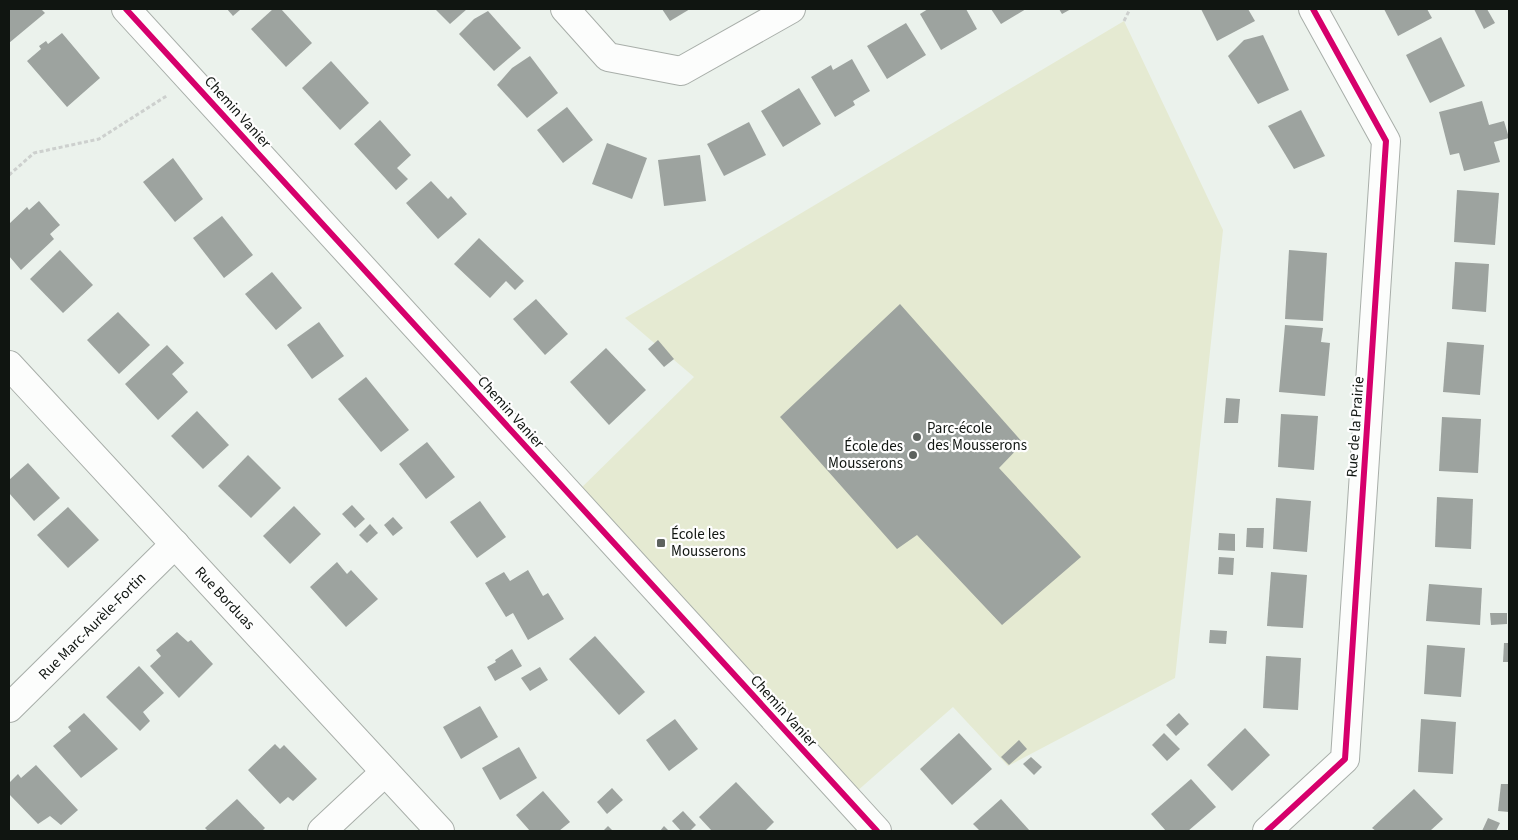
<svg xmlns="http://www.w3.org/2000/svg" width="1518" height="840" viewBox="0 0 1518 840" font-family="'Source Sans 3',sans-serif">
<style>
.green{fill:#e5ead2}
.building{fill:#9da39f}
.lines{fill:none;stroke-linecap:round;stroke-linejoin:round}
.street-casing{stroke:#a8aea9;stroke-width:30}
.secondary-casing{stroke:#a8aea9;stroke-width:30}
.path{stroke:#cdd0ce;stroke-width:3;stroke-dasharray:4 2.5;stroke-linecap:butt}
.street{stroke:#fcfdfc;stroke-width:28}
.secondary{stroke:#fcfdfc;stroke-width:28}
.cycleway-casing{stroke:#fefefe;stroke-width:9}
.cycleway{stroke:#d6006c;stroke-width:6}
.poi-dot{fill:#5d625e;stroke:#fefefe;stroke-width:2}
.labels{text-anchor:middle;stroke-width:4.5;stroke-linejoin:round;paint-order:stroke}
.street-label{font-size:15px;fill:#101511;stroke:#fefefe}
.poi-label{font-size:15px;fill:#101511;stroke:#fefefe;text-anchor:start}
</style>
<rect width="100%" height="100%" fill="#ebf2ec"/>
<path class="green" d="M 1124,21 L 1223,230 L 1175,678 L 1008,766 L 953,707 L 848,799 L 572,497 L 694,377 L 625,318 Z"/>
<g class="building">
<path d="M 9,9 L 41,9 L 45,13 L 9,43 Z"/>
<path d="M 227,9 L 241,9 L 233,16 Z"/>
<path d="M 273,9 L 281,9 L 312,43 L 286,67 L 251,29 Z"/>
<path d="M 435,9 L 467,9 L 450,24 Z"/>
<path d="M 662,9 L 690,9 L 670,21 Z"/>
<path d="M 928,9 L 966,9 L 977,29 L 941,50 L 920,14 Z"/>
<path d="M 991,9 L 1026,9 L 1001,24 Z"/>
<path d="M 1059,9 L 1071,9 L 1062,14 Z"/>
<path d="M 1201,9 L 1248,9 L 1255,21 L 1217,41 Z"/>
<path d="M 1384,9 L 1427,9 L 1432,18 L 1398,36 Z"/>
<path d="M 1474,9 L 1487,9 L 1495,23 L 1484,29 Z"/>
<path d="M 488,11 L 521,48 L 494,71 L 459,34 L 474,19 Z"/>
<path d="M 906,23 L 926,55 L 887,79 L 867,46 Z"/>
<path d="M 62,33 L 100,78 L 67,107 L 27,61 L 41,49 L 39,46 L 46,41 L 48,44 Z"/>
<path d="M 1263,35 L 1289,90 L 1258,104 L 1228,56 L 1244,40 Z"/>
<path d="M 1441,37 L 1465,86 L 1430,103 L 1406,55 Z"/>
<path d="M 530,56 L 558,93 L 527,118 L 497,85 L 512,68 Z"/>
<path d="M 852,59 L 870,91 L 853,101 L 855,105 L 835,117 L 811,77 L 831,65 L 833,70 Z"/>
<path d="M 331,61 L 369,103 L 340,130 L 302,88 Z"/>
<path d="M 799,88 L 821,124 L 783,147 L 761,111 Z"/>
<path d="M 1482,101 L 1489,125 L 1504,121 L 1509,138 L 1494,142 L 1500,162 L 1464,171 L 1459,153 L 1450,155 L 1439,112 Z"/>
<path d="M 567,107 L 593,140 L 563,163 L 537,130 Z"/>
<path d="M 1301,110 L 1325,156 L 1294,169 L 1268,126 Z"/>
<path d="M 380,120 L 411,155 L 397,168 L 408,179 L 396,190 L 354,144 Z"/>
<path d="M 749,122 L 766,155 L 724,176 L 707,144 Z"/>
<path d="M 607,143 L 647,158 L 632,199 L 592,184 Z"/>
<path d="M 700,155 L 706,201 L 664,206 L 658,160 Z"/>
<path d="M 173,158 L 203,199 L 175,222 L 143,182 Z"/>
<path d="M 431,181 L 448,199 L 451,196 L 467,214 L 438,239 L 406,203 Z"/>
<path d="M 1457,190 L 1499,193 L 1495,245 L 1454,242 Z"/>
<path d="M 39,201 L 60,225 L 50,234 L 54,239 L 21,270 L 9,256 L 9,224 L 27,207 L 29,210 Z"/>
<path d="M 222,216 L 253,255 L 224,278 L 193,238 Z"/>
<path d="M 479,238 L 524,281 L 515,290 L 506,281 L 490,298 L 454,264 Z"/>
<path d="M 60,250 L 93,285 L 63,313 L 30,279 Z"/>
<path d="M 1289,250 L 1327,253 L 1323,321 L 1285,319 Z"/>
<path d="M 1455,262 L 1489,264 L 1486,312 L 1452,309 Z"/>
<path d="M 272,272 L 302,308 L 276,330 L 245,294 Z"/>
<path d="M 536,299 L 568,334 L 545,355 L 513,319 Z"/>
<path d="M 900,304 L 1023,443 L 999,468 L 1081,557 L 1002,625 L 917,535 L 897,549 L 780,417 Z"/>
<path d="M 118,312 L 150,345 L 119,374 L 87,340 Z"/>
<path d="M 319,322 L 344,356 L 312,379 L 287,345 Z"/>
<path d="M 1285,325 L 1323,328 L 1321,342 L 1330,343 L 1325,396 L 1279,392 Z"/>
<path d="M 658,340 L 674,359 L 664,367 L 648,349 Z"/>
<path d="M 1447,342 L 1484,345 L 1480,395 L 1443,392 Z"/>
<path d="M 167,345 L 184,363 L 172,374 L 188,392 L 158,420 L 125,384 Z"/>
<path d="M 606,348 L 646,390 L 609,425 L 570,382 Z"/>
<path d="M 366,377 L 409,430 L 381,452 L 338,399 Z"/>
<path d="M 1226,398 L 1240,399 L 1238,423 L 1224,423 Z"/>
<path d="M 197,411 L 229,445 L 203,469 L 171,436 Z"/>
<path d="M 1281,414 L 1318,416 L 1314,470 L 1278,467 Z"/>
<path d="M 1442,417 L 1481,419 L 1478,473 L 1439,471 Z"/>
<path d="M 427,442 L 455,477 L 426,499 L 399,464 Z"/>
<path d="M 248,455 L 281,488 L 251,518 L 218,486 Z"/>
<path d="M 28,463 L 60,498 L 34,521 L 9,493 L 9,480 Z"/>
<path d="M 1437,497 L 1473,499 L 1471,549 L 1435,547 Z"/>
<path d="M 1276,498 L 1311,501 L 1307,552 L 1273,549 Z"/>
<path d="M 480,501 L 506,537 L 477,558 L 450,522 Z"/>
<path d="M 352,505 L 365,519 L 355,528 L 342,514 Z"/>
<path d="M 294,506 L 321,534 L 290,564 L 263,536 Z"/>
<path d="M 68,507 L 99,540 L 68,568 L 37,535 Z"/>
<path d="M 393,517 L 403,528 L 393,536 L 384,525 Z"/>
<path d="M 370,524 L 378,533 L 367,543 L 359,535 Z"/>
<path d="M 1247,528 L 1264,528 L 1263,548 L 1246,547 Z"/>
<path d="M 1219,533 L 1235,534 L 1235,551 L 1218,550 Z"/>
<path d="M 1219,557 L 1234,558 L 1233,575 L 1218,574 Z"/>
<path d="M 337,562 L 347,574 L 351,570 L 378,599 L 346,627 L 310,587 Z"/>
<path d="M 528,570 L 543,596 L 548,593 L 564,619 L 528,640 L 513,613 L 506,617 L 485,583 L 504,572 L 510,581 Z"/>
<path d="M 1271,572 L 1307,575 L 1303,628 L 1267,626 Z"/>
<path d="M 1429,584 L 1482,588 L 1480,625 L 1426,621 Z"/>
<path d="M 1490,613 L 1507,613 L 1507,624 L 1491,625 Z"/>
<path d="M 1210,630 L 1227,631 L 1226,644 L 1209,643 Z"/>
<path d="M 177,632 L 188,642 L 191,640 L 213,664 L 179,698 L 150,666 L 161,656 L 156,650 Z"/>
<path d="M 595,636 L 645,692 L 619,715 L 569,659 Z"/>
<path d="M 1504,643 L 1509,643 L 1509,662 L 1503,662 Z"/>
<path d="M 1427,645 L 1465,648 L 1461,697 L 1424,694 Z"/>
<path d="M 512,649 L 522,666 L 495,681 L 487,667 L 496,662 L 495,660 Z"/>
<path d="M 1266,656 L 1301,658 L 1298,710 L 1263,708 Z"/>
<path d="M 139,666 L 164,693 L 143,712 L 150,721 L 140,731 L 106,697 Z"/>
<path d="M 540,667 L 548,680 L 530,691 L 521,678 Z"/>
<path d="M 480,706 L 498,737 L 461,759 L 443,727 Z"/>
<path d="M 84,713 L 118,749 L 81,778 L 53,746 L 71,731 L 68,727 Z"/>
<path d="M 1179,713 L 1189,724 L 1176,736 L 1166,725 Z"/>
<path d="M 675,719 L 698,749 L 669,771 L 646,740 Z"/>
<path d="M 1421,719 L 1456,722 L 1453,774 L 1418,772 Z"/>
<path d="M 1245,728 L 1270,755 L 1232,791 L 1207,765 Z"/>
<path d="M 959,733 L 992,769 L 952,805 L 920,769 Z"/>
<path d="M 1164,733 L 1180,749 L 1167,761 L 1152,745 Z"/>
<path d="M 1019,740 L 1027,749 L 1009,765 L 1001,757 Z"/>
<path d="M 275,744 L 280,749 L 284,745 L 317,779 L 293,801 L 288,797 L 280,804 L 248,770 Z"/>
<path d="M 519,747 L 537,778 L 500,800 L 482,768 Z"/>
<path d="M 1031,757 L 1042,767 L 1034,775 L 1023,764 Z"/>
<path d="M 36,765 L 78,810 L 61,825 L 50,816 L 38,824 L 9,794 L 9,783 L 18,774 L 21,778 Z"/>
<path d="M 1191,779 L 1216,807 L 1188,831 L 1166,831 L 1151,814 Z"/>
<path d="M 736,782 L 774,822 L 765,831 L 712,831 L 699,817 Z"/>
<path d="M 1501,784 L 1509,784 L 1509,812 L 1498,811 Z"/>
<path d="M 612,788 L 623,800 L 607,814 L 597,802 Z"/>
<path d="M 1414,789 L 1443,819 L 1430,831 L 1376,831 L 1372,828 Z"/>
<path d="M 543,791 L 570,822 L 559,831 L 530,831 L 516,815 Z"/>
<path d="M 237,799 L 265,828 L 262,831 L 208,831 L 205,828 Z"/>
<path d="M 1001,799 L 1030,831 L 980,831 L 973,824 Z"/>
<path d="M 683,811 L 696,825 L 690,831 L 681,831 L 672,821 Z"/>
<path d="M 1488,818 L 1500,823 L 1496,831 L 1482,831 Z"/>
<path d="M 608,826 L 613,831 L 603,831 Z"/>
<path d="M 664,826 L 669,831 L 660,831 Z"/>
</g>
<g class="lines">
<g class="street-casing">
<g id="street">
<path d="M 565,9 L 608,57 L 681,71 L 791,9"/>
<path d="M 9,365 L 440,831"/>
<path d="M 9,708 L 175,544"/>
<path d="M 322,831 L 385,772"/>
<path d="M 1267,831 L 1345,759 L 1386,141 L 1313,9"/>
</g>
</g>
<g class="secondary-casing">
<path id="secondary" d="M 126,9 L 877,831"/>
</g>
<g class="path">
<path d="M 1124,21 L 1130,9"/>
<path d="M 9,175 L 34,153 L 99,139 L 168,95"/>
</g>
<use href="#street" class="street"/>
<use href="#secondary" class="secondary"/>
<g class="cycleway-casing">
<g id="cycleway">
<path d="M 126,9 L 877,831"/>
<path d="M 1267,831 L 1345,759 L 1386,141 L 1313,9"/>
</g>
</g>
<use href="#cycleway" class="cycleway"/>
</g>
<g class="poi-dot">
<circle cx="917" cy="437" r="5"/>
<circle cx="913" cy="455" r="5"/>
<rect x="656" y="538" width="10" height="10" rx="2.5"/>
</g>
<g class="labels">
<g class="street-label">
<text transform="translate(238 112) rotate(48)" y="5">Chemin Vanier</text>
<text transform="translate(511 412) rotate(48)" y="5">Chemin Vanier</text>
<text transform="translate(1355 427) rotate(-86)" y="5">Rue de la Prairie</text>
<text transform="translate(225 598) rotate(47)" y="5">Rue Borduas</text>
<text transform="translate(92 626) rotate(-45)" y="5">Rue Marc-Aurèle-Fortin</text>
<text transform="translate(784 711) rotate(48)" y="5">Chemin Vanier</text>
</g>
<g class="poi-label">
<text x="927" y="433">Parc-école<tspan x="927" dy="17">des Mousserons</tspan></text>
<text x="903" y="451" text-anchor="end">École des<tspan x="903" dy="17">Mousserons</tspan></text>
<text x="671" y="539">École les<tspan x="671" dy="17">Mousserons</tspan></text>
</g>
</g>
<rect width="1518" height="840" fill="none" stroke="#101511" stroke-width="20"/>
</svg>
